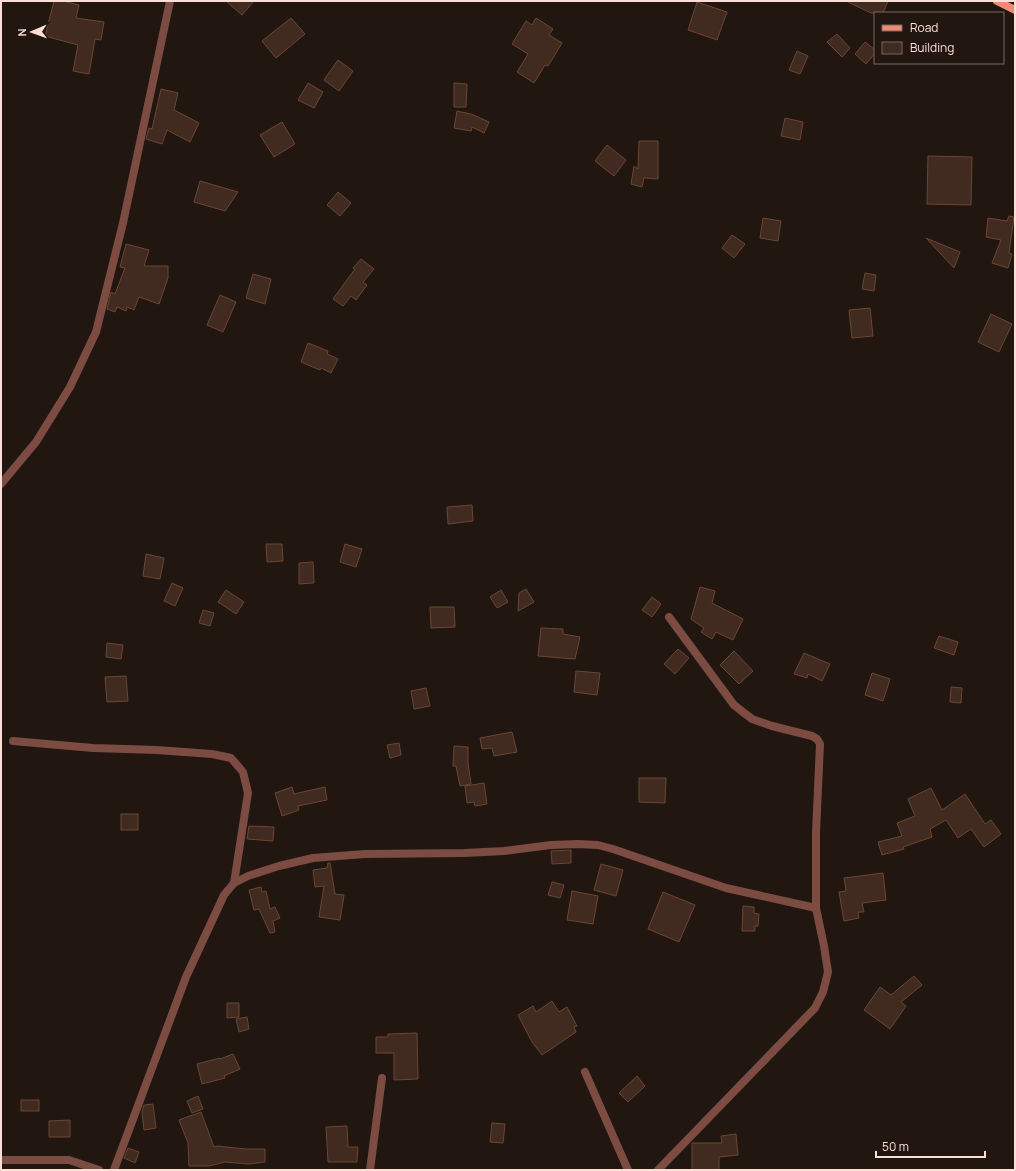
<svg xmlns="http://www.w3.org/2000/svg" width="1016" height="1171" viewBox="0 0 1016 1171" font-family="Manrope,sans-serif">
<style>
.building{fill:#412a1f;stroke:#6b4633}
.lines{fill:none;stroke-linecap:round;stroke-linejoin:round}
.street{stroke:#7c4b41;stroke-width:8}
.secondary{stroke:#f08b78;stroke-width:8}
</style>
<rect width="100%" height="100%" fill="#221611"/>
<g class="building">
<path d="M 54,1 L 63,1 L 79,5 L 76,18 L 104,22 L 101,40 L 95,39 L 89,74 L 73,71 L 78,45 L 45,36 Z"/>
<path d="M 226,1 L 254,1 L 242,15 Z"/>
<path d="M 846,1 L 888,1 L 883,13 L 871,13 Z"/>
<path d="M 697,2 L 727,12 L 717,40 L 688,30 Z"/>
<path d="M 291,18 L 305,34 L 276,58 L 262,41 Z"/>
<path d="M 536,18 L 553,29 L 549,35 L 562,43 L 548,66 L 545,65 L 534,83 L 517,72 L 528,54 L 512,44 L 526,21 L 532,25 Z"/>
<path d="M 837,34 L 850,48 L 842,57 L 827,42 Z"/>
<path d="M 865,42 L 875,50 L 875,53 L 866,64 L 855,54 Z"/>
<path d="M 797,51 L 808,56 L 800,74 L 789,70 Z"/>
<path d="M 338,60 L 353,71 L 339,91 L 324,80 Z"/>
<path d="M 308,83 L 323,92 L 314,108 L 298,100 Z"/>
<path d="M 454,83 L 467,84 L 466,107 L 454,107 Z"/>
<path d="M 161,89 L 178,93 L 174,110 L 199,123 L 190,142 L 167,130 L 162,144 L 146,139 L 149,128 L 152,129 Z"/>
<path d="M 457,111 L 471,114 L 489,122 L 484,133 L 472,127 L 471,131 L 454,128 Z"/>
<path d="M 785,118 L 803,122 L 800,140 L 781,136 Z"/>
<path d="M 282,122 L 295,144 L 274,157 L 260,135 Z"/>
<path d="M 639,141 L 658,141 L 658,179 L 644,178 L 642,187 L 631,184 L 634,166 L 638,169 Z"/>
<path d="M 607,145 L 626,160 L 614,176 L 595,161 Z"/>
<path d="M 928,156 L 972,157 L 971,205 L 927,204 Z"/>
<path d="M 200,181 L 238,192 L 225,211 L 194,202 Z"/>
<path d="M 338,192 L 351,203 L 340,216 L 327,205 Z"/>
<path d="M 1009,216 L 1014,217 L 1009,253 L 1012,254 L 1008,268 L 992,263 L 1001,240 L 986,237 L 988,218 L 1007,221 Z"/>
<path d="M 763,218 L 781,221 L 778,241 L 760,238 Z"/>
<path d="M 732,235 L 745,244 L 734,258 L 722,248 Z"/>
<path d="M 926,238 L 960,252 L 954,268 Z"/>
<path d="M 126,244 L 149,250 L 144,266 L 168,266 L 168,278 L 159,304 L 139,297 L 134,310 L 127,307 L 126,311 L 117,307 L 115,312 L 107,309 L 111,292 L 115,294 L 125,268 L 120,267 Z"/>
<path d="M 361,259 L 374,269 L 363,282 L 367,285 L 356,300 L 351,296 L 343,306 L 333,299 L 355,269 L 353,268 Z"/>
<path d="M 865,273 L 876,275 L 874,291 L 862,289 Z"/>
<path d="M 253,274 L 271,279 L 265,304 L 246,298 Z"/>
<path d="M 220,295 L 236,302 L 223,332 L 207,325 Z"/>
<path d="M 870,308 L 873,336 L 852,338 L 849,310 Z"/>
<path d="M 991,314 L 1012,324 L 999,352 L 978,342 Z"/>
<path d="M 308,343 L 328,351 L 327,354 L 338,359 L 331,373 L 321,368 L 320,370 L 301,362 Z"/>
<path d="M 472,505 L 473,521 L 448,524 L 447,507 Z"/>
<path d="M 266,544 L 282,544 L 283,561 L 267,562 Z"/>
<path d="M 345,544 L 362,549 L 356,567 L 340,562 Z"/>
<path d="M 146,554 L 164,558 L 160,579 L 143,576 Z"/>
<path d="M 313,562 L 314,583 L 299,584 L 299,563 Z"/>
<path d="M 172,583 L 183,588 L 175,606 L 164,601 Z"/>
<path d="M 700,587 L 715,591 L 712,603 L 743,619 L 733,640 L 716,632 L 712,639 L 701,632 L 704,628 L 691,619 Z"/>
<path d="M 526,589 L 534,602 L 518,611 L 519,593 Z"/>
<path d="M 226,590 L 244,602 L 236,614 L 218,602 Z"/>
<path d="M 501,590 L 508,602 L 497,608 L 490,597 Z"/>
<path d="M 652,597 L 661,604 L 652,617 L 642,610 Z"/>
<path d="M 430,607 L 454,607 L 455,627 L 431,628 Z"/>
<path d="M 203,610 L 214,613 L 210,626 L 199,623 Z"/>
<path d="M 541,628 L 563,629 L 563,634 L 580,637 L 575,659 L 538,656 Z"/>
<path d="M 939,636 L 958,642 L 954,655 L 934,648 Z"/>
<path d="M 107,643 L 123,645 L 121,659 L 106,657 Z"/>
<path d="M 678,649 L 689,658 L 675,674 L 664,664 Z"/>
<path d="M 734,651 L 753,671 L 739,684 L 720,665 Z"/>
<path d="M 804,653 L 830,664 L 822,681 L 808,674 L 807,678 L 794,674 Z"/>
<path d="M 576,671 L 600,673 L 597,695 L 574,692 Z"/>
<path d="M 872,673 L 890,679 L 883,701 L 865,695 Z"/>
<path d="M 126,676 L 128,701 L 107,702 L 105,677 Z"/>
<path d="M 951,687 L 962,688 L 961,703 L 950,702 Z"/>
<path d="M 426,688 L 430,706 L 414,709 L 411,691 Z"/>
<path d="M 512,732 L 517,752 L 494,756 L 492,748 L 482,749 L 480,738 Z"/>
<path d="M 399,743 L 401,755 L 390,758 L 387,745 Z"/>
<path d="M 454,746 L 468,747 L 468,763 L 471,784 L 460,786 L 456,766 L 453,766 Z"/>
<path d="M 639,778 L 666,778 L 665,803 L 639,802 Z"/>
<path d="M 484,783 L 487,804 L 475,806 L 474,802 L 467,803 L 465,786 Z"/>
<path d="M 292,787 L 294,794 L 325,787 L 327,800 L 298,806 L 299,810 L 282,816 L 275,793 Z"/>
<path d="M 931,788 L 942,810 L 965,794 L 985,824 L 991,820 L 1001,834 L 984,847 L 971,829 L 958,838 L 946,820 L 930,829 L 932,837 L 903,847 L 904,849 L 882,855 L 878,842 L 902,836 L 897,823 L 915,816 L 908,799 Z"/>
<rect x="121" y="814" width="17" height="16"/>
<path d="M 249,826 L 274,827 L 273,841 L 247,839 Z"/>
<path d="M 571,850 L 571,863 L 552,864 L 551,851 Z"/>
<path d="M 328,863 L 330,863 L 335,894 L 344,895 L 340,920 L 319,917 L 324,886 L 315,887 L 313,870 L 327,868 Z"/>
<path d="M 601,864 L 623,870 L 616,896 L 594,890 Z"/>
<path d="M 883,873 L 886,900 L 862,903 L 864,912 L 858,912 L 859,918 L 844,921 L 839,892 L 846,891 L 844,878 Z"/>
<path d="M 552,882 L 564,885 L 560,898 L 548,895 Z"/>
<path d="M 261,887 L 262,892 L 266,891 L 270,909 L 275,907 L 280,918 L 273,921 L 275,932 L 270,933 L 259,909 L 254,910 L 249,890 Z"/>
<path d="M 572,891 L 598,896 L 593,924 L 567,920 Z"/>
<path d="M 663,892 L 695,905 L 679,942 L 648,929 Z"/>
<path d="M 743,906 L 754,907 L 754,913 L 759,914 L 758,926 L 755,926 L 755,931 L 742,931 Z"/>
<path d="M 914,976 L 922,985 L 901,1002 L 906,1006 L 890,1029 L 864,1010 L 880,987 L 891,995 Z"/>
<path d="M 552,1001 L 559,1012 L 567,1007 L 577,1026 L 574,1027 L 576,1032 L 542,1055 L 532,1042 L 518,1015 L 533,1006 L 536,1012 Z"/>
<path d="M 227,1003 L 239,1003 L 239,1017 L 227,1018 Z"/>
<path d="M 247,1017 L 249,1029 L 239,1032 L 236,1019 Z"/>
<path d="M 417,1033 L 418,1079 L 394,1080 L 394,1053 L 376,1053 L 376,1037 L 388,1037 L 388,1034 Z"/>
<path d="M 233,1054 L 240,1069 L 224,1076 L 225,1078 L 202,1084 L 197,1064 L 220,1058 L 220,1059 Z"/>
<path d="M 637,1076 L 645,1086 L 628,1102 L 619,1093 Z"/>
<path d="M 198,1096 L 203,1109 L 192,1113 L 187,1101 Z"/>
<rect x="21" y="1100" width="18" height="11"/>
<path d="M 153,1104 L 156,1128 L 144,1130 L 142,1112 L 144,1105 Z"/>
<path d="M 201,1112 L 214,1147 L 218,1146 L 245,1149 L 265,1149 L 265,1162 L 248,1164 L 225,1162 L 209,1166 L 189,1166 L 188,1143 L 179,1120 Z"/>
<path d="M 70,1120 L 70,1137 L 49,1137 L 49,1121 Z"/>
<path d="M 492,1123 L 505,1124 L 503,1143 L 490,1142 Z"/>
<path d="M 347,1126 L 348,1147 L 358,1147 L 357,1162 L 328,1162 L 326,1127 Z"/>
<path d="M 736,1134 L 738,1155 L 719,1157 L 719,1170 L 692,1170 L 692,1143 L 722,1143 L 721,1136 Z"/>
<path d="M 128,1148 L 139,1152 L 135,1163 L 124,1158 Z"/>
</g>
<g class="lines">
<g class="street">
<path d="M 1,484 L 36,442 L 70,387 L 96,332 L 123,223 L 170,1"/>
<path d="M 13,741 L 93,748 L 157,750 L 212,754 L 231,758 L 243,772 L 248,793 L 234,883"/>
<path d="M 585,1072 L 628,1170"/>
<path d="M 1,1160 L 69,1160 L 99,1170"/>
<path d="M 114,1170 L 186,977 L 224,895 L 234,883 L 248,876 L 279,866 L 313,858 L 365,854 L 465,853 L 504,851 L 551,845 L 578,844 L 598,845 L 613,849 L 726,888 L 816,908"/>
<path d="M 370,1170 L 382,1078"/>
<path d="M 658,1170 L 815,1008 L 823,992 L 828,972 L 824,946 L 816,908 L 816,833 L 820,744 L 817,739 L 812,736 L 772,726 L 752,719 L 734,705 L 669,617"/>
</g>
<path class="secondary" d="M 997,1 L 1015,10"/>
</g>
<rect width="1016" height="1171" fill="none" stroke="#fbdfd7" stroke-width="4"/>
<rect x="874" y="12" width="130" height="52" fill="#221611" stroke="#796660"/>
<rect x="882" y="25" width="20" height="6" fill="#f08b78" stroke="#796660"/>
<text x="910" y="32" font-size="12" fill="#fbdfd7">Road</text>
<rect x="882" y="42" width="20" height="12" fill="#412a1f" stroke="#796660"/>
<text x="910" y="52" font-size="12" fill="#fbdfd7">Building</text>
<g transform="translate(32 32) rotate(268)" stroke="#221611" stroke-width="3" paint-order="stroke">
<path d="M0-3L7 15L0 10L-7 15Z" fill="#fbdfd7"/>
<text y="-6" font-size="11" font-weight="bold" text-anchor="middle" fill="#fbdfd7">N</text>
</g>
<path d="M876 1151v6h109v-6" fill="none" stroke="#fbdfd7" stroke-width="2"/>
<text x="882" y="1151" font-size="12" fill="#fbdfd7" stroke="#221611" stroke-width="3" paint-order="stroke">50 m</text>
</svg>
